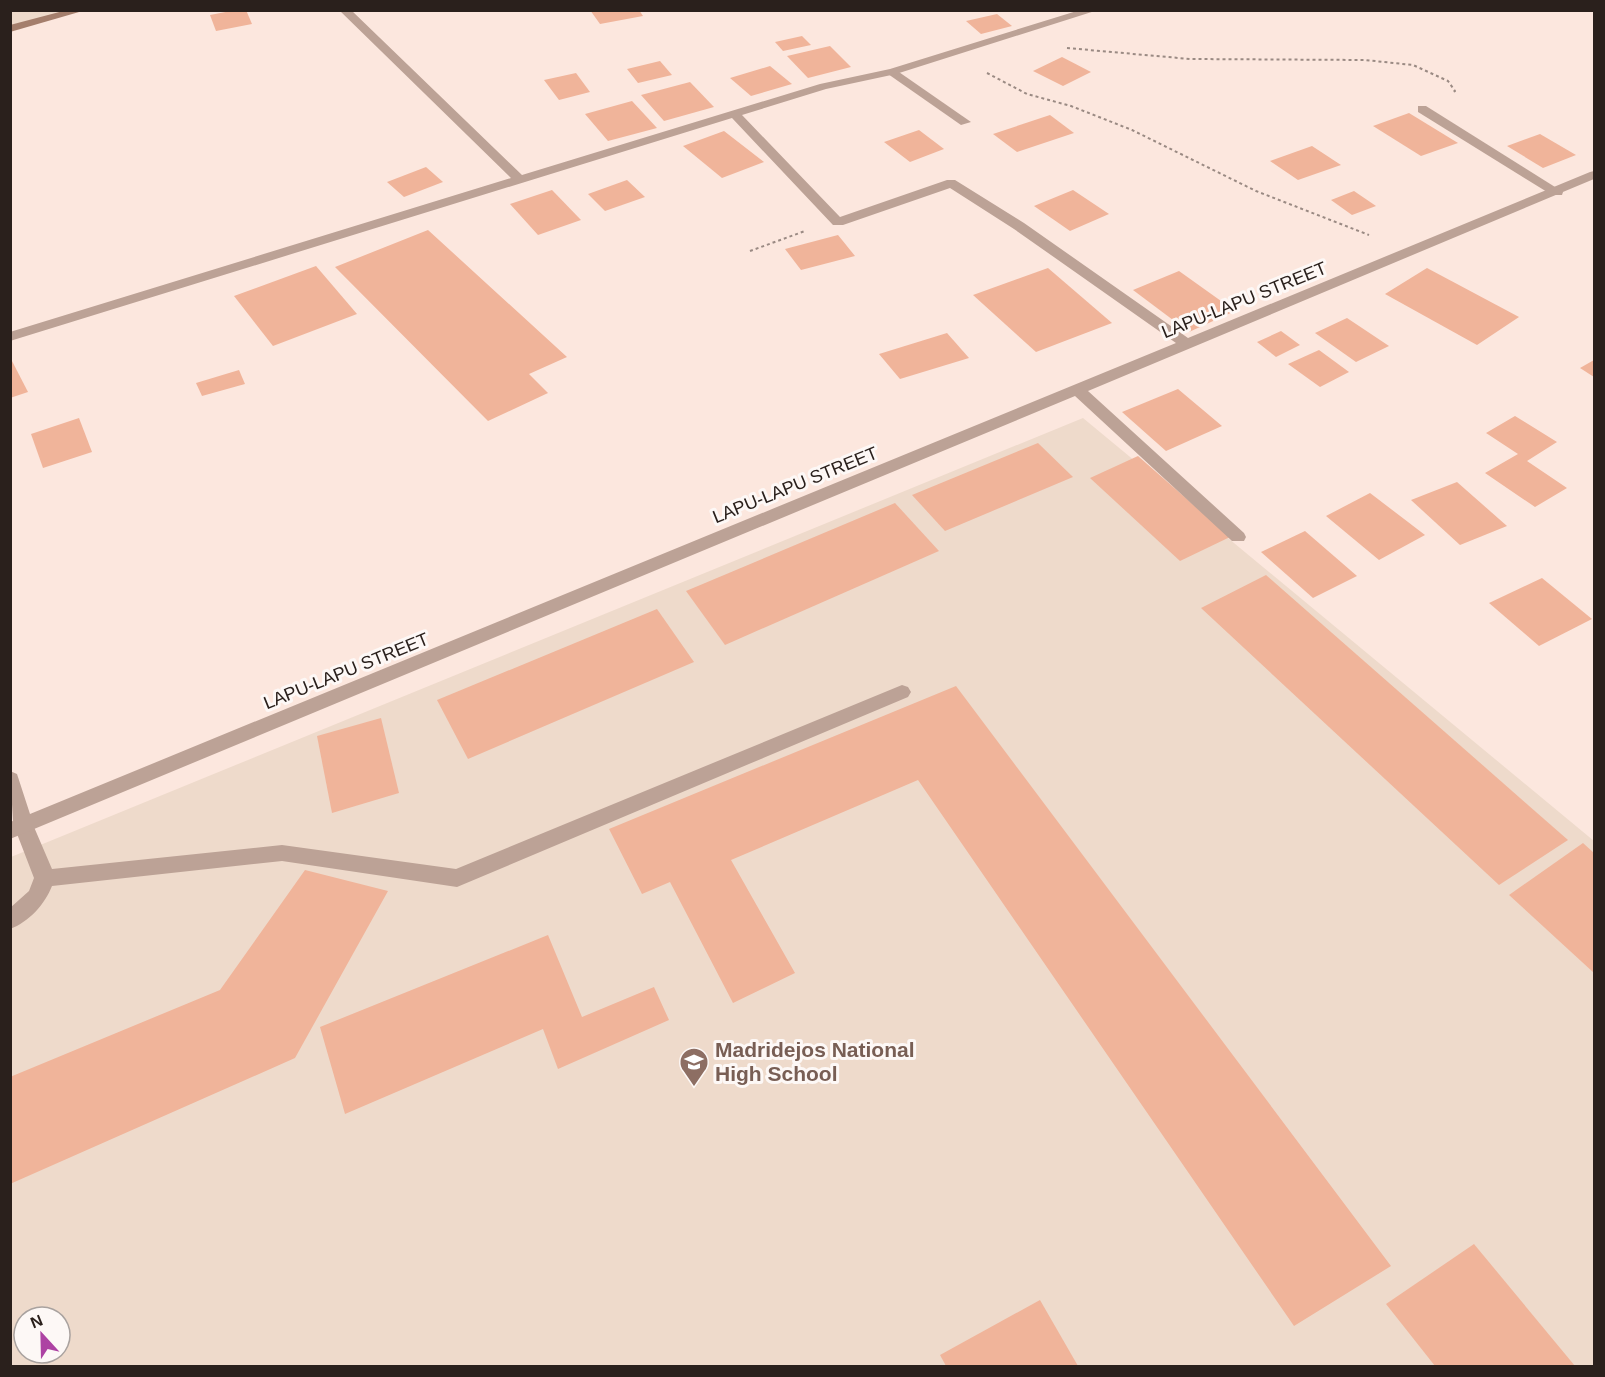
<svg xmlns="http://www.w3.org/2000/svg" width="1605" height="1377" viewBox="0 0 1605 1377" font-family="Helvetica,sans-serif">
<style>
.education{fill:#eedacb;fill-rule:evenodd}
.building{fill:#f0b49a}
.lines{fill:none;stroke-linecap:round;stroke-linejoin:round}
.path{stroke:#9a8a83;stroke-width:2;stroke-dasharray:3 3;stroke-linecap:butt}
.service{fill:#bca296;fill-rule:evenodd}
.minor{fill:#bca296;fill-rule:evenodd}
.secondary{fill:#a47e6c;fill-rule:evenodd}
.labels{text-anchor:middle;stroke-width:6;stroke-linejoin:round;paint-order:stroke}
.street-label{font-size:18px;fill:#2a201c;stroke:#fdf8f6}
.near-education-label{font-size:21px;font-weight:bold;fill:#785e54;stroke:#fdf8f6;text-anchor:start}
</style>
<rect width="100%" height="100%" fill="#fce7de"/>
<g class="education">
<path d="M 11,11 L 70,11 L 11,25 Z"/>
<path d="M 1083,418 L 1594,841 L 1594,1366 L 11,1366 L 11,857 ZM 24,1317 L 60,1317 L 60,1353 L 24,1353 Z"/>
</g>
<g class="building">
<path d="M 236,10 L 246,10 L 252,24 L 216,31 L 210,15 Z"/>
<path d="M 590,10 L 639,10 L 643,16 L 600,24 Z"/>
<path d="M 997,14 L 1012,26 L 981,34 L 966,21 Z"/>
<path d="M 802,36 L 811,45 L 783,51 L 775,42 Z"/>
<path d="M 830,46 L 851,67 L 808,78 L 787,56 Z"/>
<path d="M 1062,57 L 1091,72 L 1063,86 L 1033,71 Z"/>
<path d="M 660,61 L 672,75 L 638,83 L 627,69 Z"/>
<path d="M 770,66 L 792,84 L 751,96 L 730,78 Z"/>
<path d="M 576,73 L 590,92 L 559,100 L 544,80 Z"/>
<path d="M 690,82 L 714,107 L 664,121 L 641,95 Z"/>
<path d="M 632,101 L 657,128 L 608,141 L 585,114 Z"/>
<path d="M 1409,113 L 1458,143 L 1421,156 L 1373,126 Z"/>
<path d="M 1050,115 L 1074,133 L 1017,152 L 993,134 Z"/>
<path d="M 919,130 L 944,149 L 910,162 L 884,142 Z"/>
<path d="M 724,131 L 764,162 L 722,178 L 683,146 Z"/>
<path d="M 1540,134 L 1576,155 L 1543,168 L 1507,146 Z"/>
<path d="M 1312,146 L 1341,165 L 1298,180 L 1270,161 Z"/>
<path d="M 426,167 L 443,182 L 404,197 L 387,182 Z"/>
<path d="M 627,180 L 645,197 L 605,211 L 588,194 Z"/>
<path d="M 552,190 L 581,220 L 538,235 L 510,204 Z"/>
<path d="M 1073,190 L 1109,214 L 1070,231 L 1034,206 Z"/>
<path d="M 1354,191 L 1376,206 L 1352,215 L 1331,200 Z"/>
<path d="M 428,230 L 567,357 L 529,374 L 548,393 L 488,421 L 335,267 Z"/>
<path d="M 838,235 L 855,256 L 801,270 L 785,249 Z"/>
<path d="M 316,266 L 357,314 L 273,346 L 234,296 Z"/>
<path d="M 1048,268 L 1112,323 L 1036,352 L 973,295 Z"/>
<path d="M 1427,268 L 1519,317 L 1477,345 L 1385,294 Z"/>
<path d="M 1179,271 L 1235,311 L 1189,332 L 1133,290 Z"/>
<path d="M 1347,318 L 1389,346 L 1356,362 L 1315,333 Z"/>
<path d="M 1281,331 L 1300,345 L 1276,357 L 1257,342 Z"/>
<path d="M 947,333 L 969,358 L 900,379 L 879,354 Z"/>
<path d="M 1319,350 L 1349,372 L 1320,387 L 1288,364 Z"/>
<path d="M 1594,360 L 1594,377 L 1580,368 Z"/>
<path d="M 12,361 L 28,392 L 10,398 L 10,362 Z"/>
<path d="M 239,370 L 245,384 L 202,396 L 196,383 Z"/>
<path d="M 1178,389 L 1222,426 L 1166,451 L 1122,412 Z"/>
<path d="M 1515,416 L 1557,442 L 1527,461 L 1567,488 L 1535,507 L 1485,473 L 1518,454 L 1486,433 Z"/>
<path d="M 79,418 L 92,452 L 43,468 L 31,434 Z"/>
<path d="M 1038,443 L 1073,477 L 945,531 L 912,495 Z"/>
<path d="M 1138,456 L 1230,537 L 1180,561 L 1090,478 Z"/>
<path d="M 1457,482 L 1507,526 L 1460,545 L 1411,500 Z"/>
<path d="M 1370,493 L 1425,535 L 1379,560 L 1326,516 Z"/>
<path d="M 895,503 L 939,551 L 725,645 L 686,591 Z"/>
<path d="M 1305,531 L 1357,576 L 1313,598 L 1261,552 Z"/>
<path d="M 1266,575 L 1568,840 L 1499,885 L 1201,608 Z"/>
<path d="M 1542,578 L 1592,619 L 1539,646 L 1489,603 Z"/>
<path d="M 657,609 L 694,662 L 468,759 L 437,700 Z"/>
<path d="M 956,686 L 1391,1266 L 1294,1326 L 918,780 L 731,860 L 795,973 L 733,1003 L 670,882 L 642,894 L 609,829 Z"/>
<path d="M 381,718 L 399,793 L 332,813 L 317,736 Z"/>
<path d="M 1583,843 L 1594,853 L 1594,973 L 1509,895 Z"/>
<path d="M 305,870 L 388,891 L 295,1058 L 10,1184 L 10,1077 L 220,990 Z"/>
<path d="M 548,935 L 582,1017 L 654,987 L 669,1020 L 558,1069 L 543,1029 L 345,1114 L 320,1027 Z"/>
<path d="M 1474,1244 L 1575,1366 L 1435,1366 L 1386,1304 Z"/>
<path d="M 1040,1300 L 1078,1366 L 946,1366 L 940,1355 Z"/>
</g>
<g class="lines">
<g class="path">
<path d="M 1067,48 L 1190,59 L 1365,60 L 1413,65 L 1448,81 L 1455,91 L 1453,92"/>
<path d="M 987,73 L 1027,94 L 1071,106 L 1132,130 L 1256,191 L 1369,235"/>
<path d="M 750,251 L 805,231"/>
</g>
<g class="service">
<path d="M 888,70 L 896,70 L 971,122 L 961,125 L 888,74 Z"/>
<path d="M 1418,106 L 1426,106 L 1563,192 L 1562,195 L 1552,195 L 1418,112 Z"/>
<path d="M 902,685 L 908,687 L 911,692 L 908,697 L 457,887 L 282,861 L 52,886 C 45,904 29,922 10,929 L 10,908 L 29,891 L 34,878 L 14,826 L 17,820 L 24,818 L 31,820 L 52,869 L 282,845 L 456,869 Z"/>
</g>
<path class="minor" d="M 339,10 L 351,10 L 522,175 L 820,84 L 890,69 L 1080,10 L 1098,10 L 896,74 L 826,89 L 742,115 L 840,217 L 947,180 L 955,180 L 1024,223 L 1188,338 L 1590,172 L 1594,171 L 1594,179 L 1088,391 L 1244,533 L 1246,537 L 1244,541 L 1232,541 L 1075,396 L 10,839 L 10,822 L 13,821 L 10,771 L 17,774 L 30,814 L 1176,343 L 1014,229 L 950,188 L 843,225 L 833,225 L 732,118 L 10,341 L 10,332 L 511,178 Z"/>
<path class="secondary" d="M 67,10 L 86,10 L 10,32 L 10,25 Z"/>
</g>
<defs>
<g id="school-pin" transform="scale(1.5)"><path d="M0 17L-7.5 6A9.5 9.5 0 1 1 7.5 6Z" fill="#8d6e63" stroke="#fdf8f6"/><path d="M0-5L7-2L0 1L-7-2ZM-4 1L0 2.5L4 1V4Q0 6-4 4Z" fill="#fff"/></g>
</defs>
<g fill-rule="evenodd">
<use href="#school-pin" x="694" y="1062"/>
</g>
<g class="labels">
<g class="street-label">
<text transform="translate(1244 300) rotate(-22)" y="6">LAPU-LAPU STREET</text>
<text transform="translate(795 485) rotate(-22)" y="6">LAPU-LAPU STREET</text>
<text transform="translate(346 671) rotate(-22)" y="6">LAPU-LAPU STREET</text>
</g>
<g class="near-education-label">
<text x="715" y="1057">Madridejos National<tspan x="715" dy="24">High School</tspan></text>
</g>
</g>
<rect width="1605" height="1377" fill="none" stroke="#2a201c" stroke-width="24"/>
<g transform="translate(42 1335) rotate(338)"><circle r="28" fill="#fdf8f6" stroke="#a9a29f" stroke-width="1.5"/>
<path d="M0-4.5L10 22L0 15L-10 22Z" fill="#ad42a3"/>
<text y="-9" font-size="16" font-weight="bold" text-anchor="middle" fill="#2a201c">N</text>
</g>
</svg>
